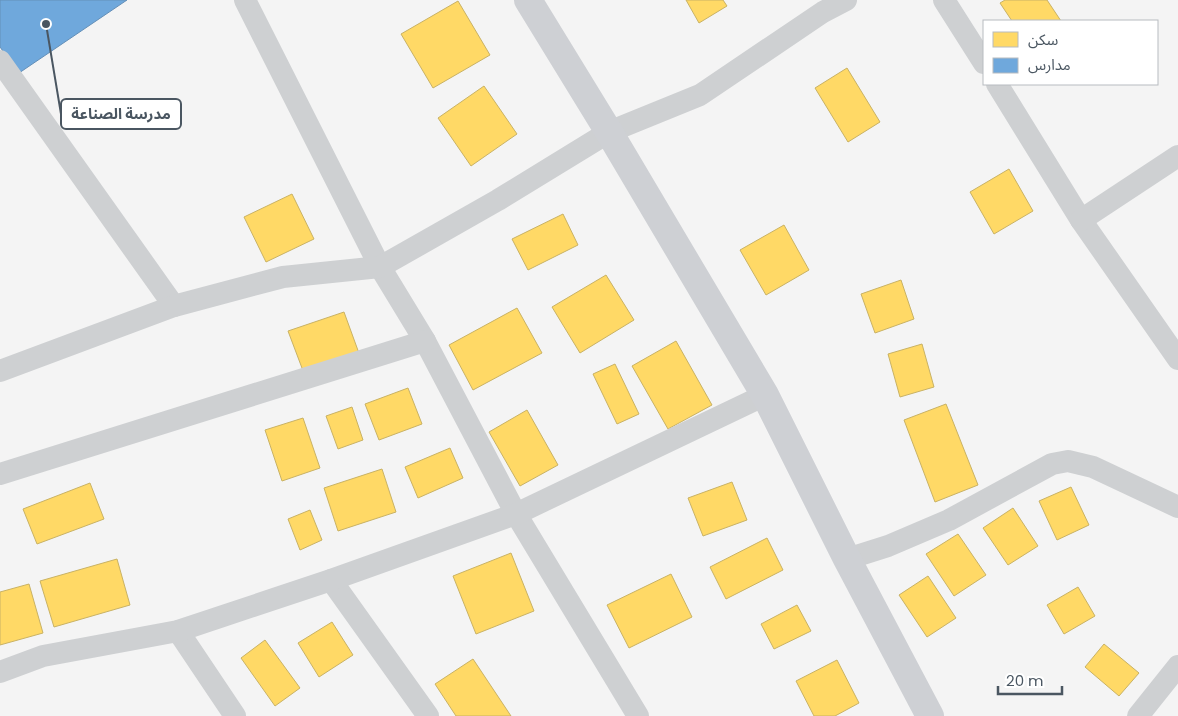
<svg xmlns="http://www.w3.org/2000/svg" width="1178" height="716" viewBox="0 0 1178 716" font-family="Poppins,'Noto Sans Arabic',sans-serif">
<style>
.homes{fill:#ffd966;stroke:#c9b264}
.schools{fill:#6fa8dc;stroke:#648fb7}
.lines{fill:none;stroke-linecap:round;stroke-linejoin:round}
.minor{stroke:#ced0d2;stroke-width:22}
.secondary{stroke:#ced0d4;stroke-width:28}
.leader{fill:none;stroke:#4a5661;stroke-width:2}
.callout-dot{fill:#4a5661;stroke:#fff;stroke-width:2}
.callout{fill:#fff;stroke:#4a5661;stroke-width:2}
.callout-label{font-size:15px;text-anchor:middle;font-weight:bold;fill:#4a5661}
</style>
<rect width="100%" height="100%" fill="#f4f4f4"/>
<g class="homes">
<path d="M 686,0 L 723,0 L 727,6 L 699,23 Z"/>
<path d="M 1005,0 L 1047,0 L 1061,21 L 1012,21 L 1000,3 Z"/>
<path d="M 458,1 L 490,55 L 433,88 L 401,34 Z"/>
<path d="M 847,68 L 880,122 L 848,142 L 815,88 Z"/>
<path d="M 484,86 L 517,134 L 471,166 L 438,118 Z"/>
<path d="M 1009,169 L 1033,211 L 994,234 L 970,192 Z"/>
<path d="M 292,194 L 314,239 L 266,262 L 244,217 Z"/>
<path d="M 563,214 L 578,245 L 528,270 L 512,239 Z"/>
<path d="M 784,225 L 809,270 L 766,295 L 740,250 Z"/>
<path d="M 606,275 L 634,320 L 580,353 L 552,307 Z"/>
<path d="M 901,280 L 914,319 L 875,333 L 861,294 Z"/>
<path d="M 517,308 L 542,353 L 473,390 L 449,345 Z"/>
<path d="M 344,312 L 360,356 L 305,376 L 288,331 Z"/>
<path d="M 676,341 L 712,405 L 668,429 L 632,366 Z"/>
<path d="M 922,344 L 934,387 L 900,397 L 888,354 Z"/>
<path d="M 615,364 L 639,414 L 617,424 L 593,374 Z"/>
<path d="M 408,388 L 422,424 L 379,440 L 365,404 Z"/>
<path d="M 946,404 L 978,485 L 935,502 L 904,420 Z"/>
<path d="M 352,407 L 363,440 L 338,449 L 326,416 Z"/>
<path d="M 527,410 L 558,465 L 520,486 L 489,432 Z"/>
<path d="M 303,418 L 320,468 L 282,481 L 265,430 Z"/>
<path d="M 450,448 L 463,478 L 418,498 L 405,467 Z"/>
<path d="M 382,469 L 396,512 L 338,531 L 324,488 Z"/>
<path d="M 732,482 L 747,520 L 703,536 L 688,498 Z"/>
<path d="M 90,483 L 104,519 L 37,544 L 23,509 Z"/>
<path d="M 1071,487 L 1089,525 L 1057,540 L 1039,501 Z"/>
<path d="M 1013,508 L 1038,546 L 1008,565 L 983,528 Z"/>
<path d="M 310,510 L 322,540 L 300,550 L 288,519 Z"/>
<path d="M 958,534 L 986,575 L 954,596 L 926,554 Z"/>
<path d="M 767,538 L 783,570 L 726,599 L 710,567 Z"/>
<path d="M 511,553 L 534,611 L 476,634 L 453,576 Z"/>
<path d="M 117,559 L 130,605 L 54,627 L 40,581 Z"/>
<path d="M 671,574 L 692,617 L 629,648 L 607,605 Z"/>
<path d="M 928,576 L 956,618 L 927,637 L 899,595 Z"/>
<path d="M 29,584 L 43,633 L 0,645 L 0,592 Z"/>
<path d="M 1078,587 L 1095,616 L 1064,634 L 1047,605 Z"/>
<path d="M 797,605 L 811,631 L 774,649 L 761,624 Z"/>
<path d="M 332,622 L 353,655 L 319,677 L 298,643 Z"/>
<path d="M 265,640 L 300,688 L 275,706 L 241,658 Z"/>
<path d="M 1104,644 L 1139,673 L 1119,696 L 1085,667 Z"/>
<path d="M 473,659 L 511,716 L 456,716 L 435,684 Z"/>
<path d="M 837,660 L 859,703 L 835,716 L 814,716 L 796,681 Z"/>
</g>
<path class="schools" d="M 0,0 L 127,0 L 19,73 L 0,47 Z"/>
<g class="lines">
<g class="minor">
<path d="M 245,0 L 380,267 L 425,341 L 516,514 L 638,716"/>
<path d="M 944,0 L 984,63"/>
<path d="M 0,61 L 174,306"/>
<path d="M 997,84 L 1081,220 L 1178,359"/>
<path d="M 1081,220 L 1178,156"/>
<path d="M 0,371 L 174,306 L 283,277 L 380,267 L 498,200 L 609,132 L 700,95 L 823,12 L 846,0"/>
<path d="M 0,474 L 425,341"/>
<path d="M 847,559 L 888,546 L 949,520 L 1052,464 L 1068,461 L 1093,467 L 1178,507"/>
<path d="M 331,580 L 428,716"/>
<path d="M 178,631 L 235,716"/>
<path d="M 0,672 L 43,656 L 178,631 L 331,580 L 516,514 L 765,395"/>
<path d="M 1138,716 L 1178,666"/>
</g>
<path class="secondary" d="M 528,0 L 609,132 L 765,395 L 847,559 L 930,716"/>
</g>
<path class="leader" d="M46 24L61 114"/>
<circle class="callout-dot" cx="46" cy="24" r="5"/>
<rect class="callout" x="61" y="99" width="120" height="30" rx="5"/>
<g class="callout-label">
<text x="121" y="119">مدرسة الصناعة</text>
</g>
<rect x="983" y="20" width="175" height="65" fill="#ffffff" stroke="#b7bbc0"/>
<rect x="993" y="32" width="25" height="15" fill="#ffd966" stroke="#b7bbc0"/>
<text x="1028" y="45" font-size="15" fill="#4a5661">سكن</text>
<rect x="993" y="58" width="25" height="15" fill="#6fa8dc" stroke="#b7bbc0"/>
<text x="1028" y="70" font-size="15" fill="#4a5661">مدارس</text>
<path d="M998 686v8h64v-8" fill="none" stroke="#4a5661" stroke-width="2.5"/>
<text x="1006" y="686" font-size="15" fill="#4a5661" stroke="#ffffff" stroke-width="4" paint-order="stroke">20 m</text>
</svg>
